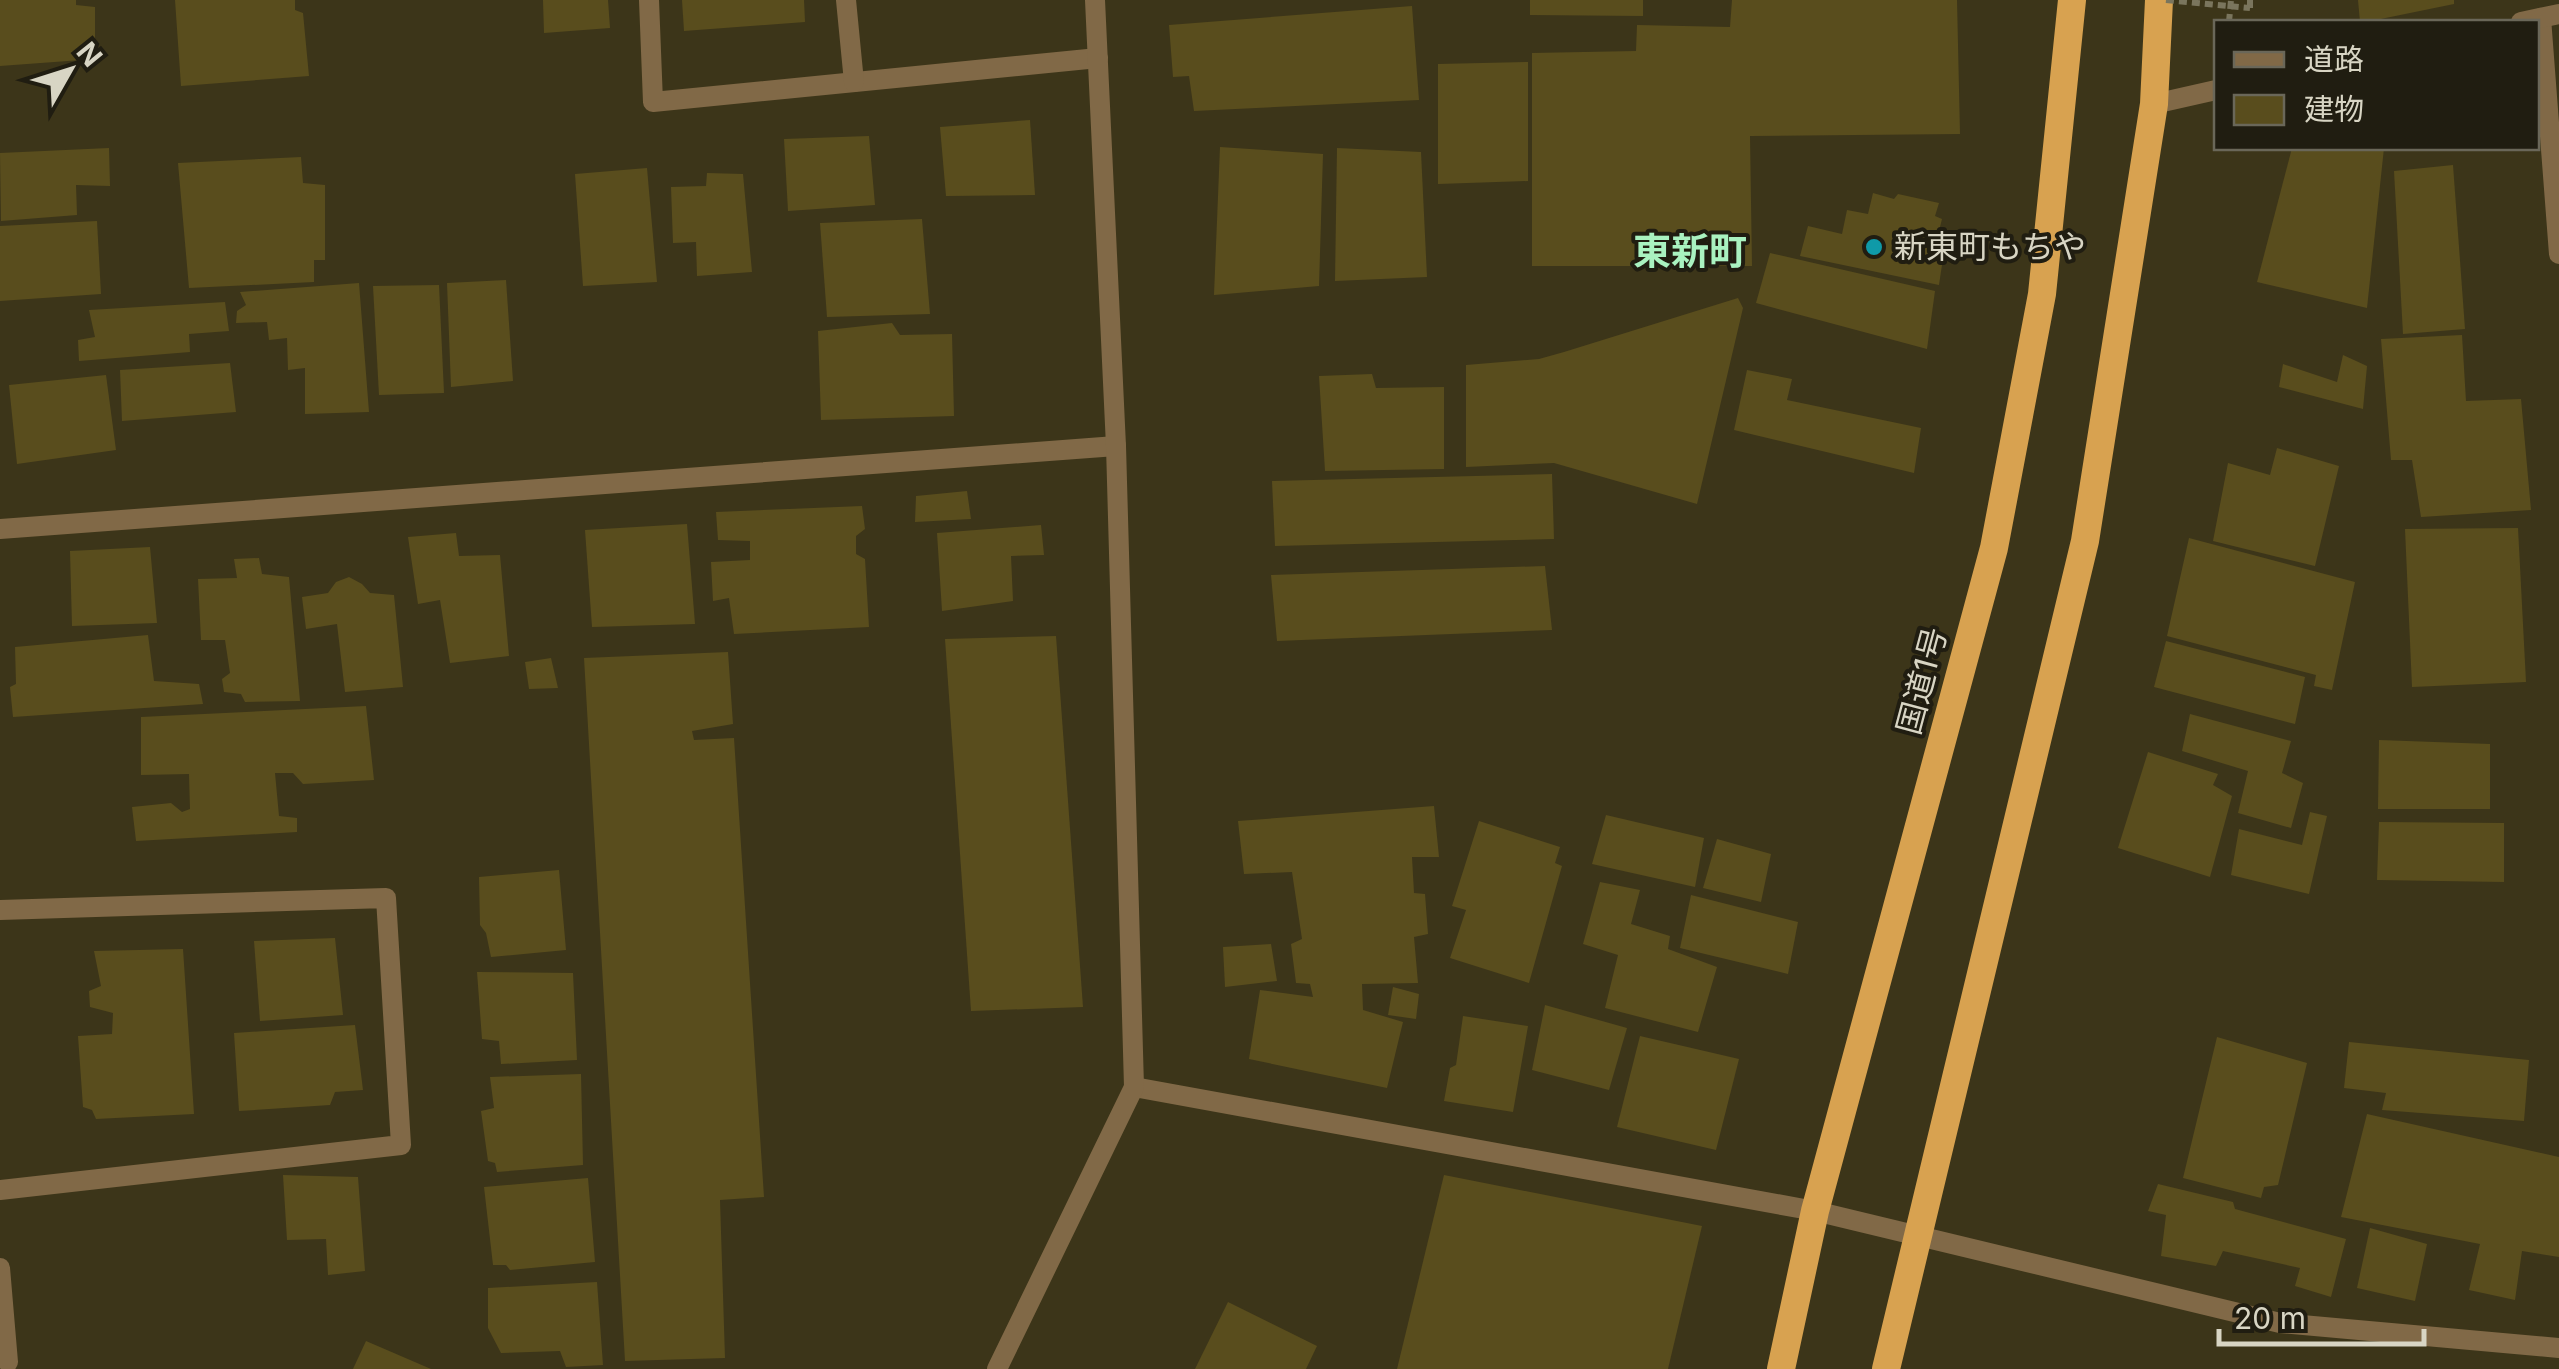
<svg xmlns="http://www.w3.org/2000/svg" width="2559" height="1369" viewBox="0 0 2559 1369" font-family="Inter,'Noto Sans JP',sans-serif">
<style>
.building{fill:#594d1d}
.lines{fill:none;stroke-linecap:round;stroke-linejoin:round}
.path{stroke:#7a755d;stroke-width:6;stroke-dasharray:8 5;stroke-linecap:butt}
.minor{stroke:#816947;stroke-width:20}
.tertiary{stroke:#816947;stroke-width:20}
.trunk{stroke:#d8a250;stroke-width:28}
.path-bridge{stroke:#7a755d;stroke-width:6;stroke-dasharray:8 5;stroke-linecap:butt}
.culture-dot{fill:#0f9aa8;stroke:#201d11;stroke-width:4}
.labels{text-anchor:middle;stroke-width:8;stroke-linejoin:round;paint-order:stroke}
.poi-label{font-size:32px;fill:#d8d5c4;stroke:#201d11;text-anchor:start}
.street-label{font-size:32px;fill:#d8d5c4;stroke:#201d11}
.quarter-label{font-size:38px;font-weight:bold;fill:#a9f2c0;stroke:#201d11}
</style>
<rect width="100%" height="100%" fill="#3c3519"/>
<g class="building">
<path d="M 0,0 L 76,0 L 76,5 L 95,7 L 95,59 L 0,66 Z"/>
<path d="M 175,0 L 295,0 L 295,10 L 303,13 L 309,76 L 181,86 Z"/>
<path d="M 543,0 L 608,0 L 610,28 L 544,33 Z"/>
<path d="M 682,0 L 804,0 L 805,22 L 684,31 Z"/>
<path d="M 1530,0 L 1643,0 L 1643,16 L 1530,15 Z"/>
<path d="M 1732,0 L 1957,0 L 1960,134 L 1750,136 L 1752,266 L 1532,266 L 1532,53 L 1636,51 L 1637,25 L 1730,27 Z"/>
<path d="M 2358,0 L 2454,0 L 2454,4 L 2366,22 L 2360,22 Z"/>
<path d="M 1412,6 L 1419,100 L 1194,111 L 1189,76 L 1173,77 L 1169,25 Z"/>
<path d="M 1528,62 L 1528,181 L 1438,184 L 1438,64 Z"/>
<path d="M 1030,120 L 1035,195 L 946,196 L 940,127 Z"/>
<path d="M 869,136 L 875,205 L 788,211 L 784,139 Z"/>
<path d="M 1220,147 L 1323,154 L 1319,286 L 1214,295 Z"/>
<path d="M 109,148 L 110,186 L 76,185 L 77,215 L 1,221 L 0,153 Z"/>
<path d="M 1337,148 L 1421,152 L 1427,277 L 1335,281 Z"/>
<path d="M 2292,148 L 2384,148 L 2367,308 L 2257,282 Z"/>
<path d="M 301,157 L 303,183 L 325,185 L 325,260 L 314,260 L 314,282 L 189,288 L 178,163 Z"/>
<path d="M 2453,165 L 2465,329 L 2403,334 L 2394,171 Z"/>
<path d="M 647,168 L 657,282 L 583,286 L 575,174 Z"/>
<path d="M 707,173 L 743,174 L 752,272 L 697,276 L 696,242 L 673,243 L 671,187 L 706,186 Z"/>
<path d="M 1873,193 L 1894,199 L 1898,194 L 1939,203 L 1935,216 L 1942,219 L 1938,235 L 1946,238 L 1939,285 L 1800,256 L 1808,226 L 1842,234 L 1847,210 L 1868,214 Z"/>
<path d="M 922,219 L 930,314 L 827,317 L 820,223 Z"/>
<path d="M 97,221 L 101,294 L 0,301 L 0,226 Z"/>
<path d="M 1770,253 L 1935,291 L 1927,349 L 1756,303 Z"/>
<path d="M 506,280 L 513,381 L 451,387 L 447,283 Z"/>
<path d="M 359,283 L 369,412 L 305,414 L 305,368 L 288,370 L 287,338 L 269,340 L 267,322 L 236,323 L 237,311 L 246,305 L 240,292 Z"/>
<path d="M 439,285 L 444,393 L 379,395 L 373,286 Z"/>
<path d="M 1738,298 L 1743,308 L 1697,504 L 1554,463 L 1466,467 L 1466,365 L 1539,359 L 1564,352 Z"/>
<path d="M 225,302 L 229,331 L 189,334 L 190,352 L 79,361 L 78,340 L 95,337 L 89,310 Z"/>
<path d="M 892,323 L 900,335 L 952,334 L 954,416 L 821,420 L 818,331 Z"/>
<path d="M 2462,335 L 2466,401 L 2521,399 L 2531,510 L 2421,517 L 2412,460 L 2391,460 L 2381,339 Z"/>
<path d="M 2343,355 L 2367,366 L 2363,409 L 2279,387 L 2283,364 L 2337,382 Z"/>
<path d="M 230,363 L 236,412 L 122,421 L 120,370 Z"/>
<path d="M 1747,370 L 1792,379 L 1787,400 L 1921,428 L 1914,473 L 1734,430 Z"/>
<path d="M 1372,374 L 1376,388 L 1444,387 L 1444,469 L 1325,471 L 1319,376 Z"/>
<path d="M 106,375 L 116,450 L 17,464 L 9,385 Z"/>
<path d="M 2277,448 L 2339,466 L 2315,566 L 2213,541 L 2228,463 L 2270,475 Z"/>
<path d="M 1552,474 L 1554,539 L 1275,546 L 1272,481 Z"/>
<path d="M 967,491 L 971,519 L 915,522 L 916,496 Z"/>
<path d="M 862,506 L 865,529 L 856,536 L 856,554 L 865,559 L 869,627 L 734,634 L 729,598 L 713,601 L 711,562 L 750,560 L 750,541 L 718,540 L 716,512 Z"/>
<path d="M 687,524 L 695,624 L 592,627 L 585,530 Z"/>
<path d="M 1041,525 L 1044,555 L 1011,556 L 1013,601 L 942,611 L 937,533 Z"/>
<path d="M 2518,528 L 2526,682 L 2412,687 L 2405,529 Z"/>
<path d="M 456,533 L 459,556 L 500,555 L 509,656 L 450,663 L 440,600 L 418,604 L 408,537 Z"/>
<path d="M 2189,538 L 2355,582 L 2332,690 L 2314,686 L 2316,675 L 2167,636 Z"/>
<path d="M 150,547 L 157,623 L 72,626 L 70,551 Z"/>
<path d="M 259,558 L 262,574 L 289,577 L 300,701 L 245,702 L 241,694 L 224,692 L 222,679 L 230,673 L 225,640 L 201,640 L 198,579 L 237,578 L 234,559 Z"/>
<path d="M 1545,566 L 1552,630 L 1277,641 L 1271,575 Z"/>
<path d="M 349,577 L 362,584 L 370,593 L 394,595 L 403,687 L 345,692 L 337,624 L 306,629 L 302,597 L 328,593 L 336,582 Z"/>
<path d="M 148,635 L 154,681 L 199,684 L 203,704 L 13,717 L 10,687 L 16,684 L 15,647 Z"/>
<path d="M 1056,636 L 1083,1007 L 971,1011 L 945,639 Z"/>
<path d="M 2166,641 L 2305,677 L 2295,724 L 2154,687 Z"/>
<path d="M 728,652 L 733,724 L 692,731 L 694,740 L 734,738 L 764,1197 L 720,1200 L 725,1358 L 625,1361 L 584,658 Z"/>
<path d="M 551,658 L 558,688 L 529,689 L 525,662 Z"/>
<path d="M 366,706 L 374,780 L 303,784 L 293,773 L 275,773 L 279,816 L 297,818 L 297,832 L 136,841 L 132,807 L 171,803 L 182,812 L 190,809 L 189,774 L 141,775 L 141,717 Z"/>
<path d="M 2190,714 L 2291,741 L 2282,773 L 2303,783 L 2291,828 L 2238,813 L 2248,771 L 2182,751 Z"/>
<path d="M 2379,740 L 2490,744 L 2490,809 L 2378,809 Z"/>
<path d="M 2148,752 L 2218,774 L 2213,785 L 2232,796 L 2210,877 L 2118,848 Z"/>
<path d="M 1434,806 L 1439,857 L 1412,857 L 1414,893 L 1425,894 L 1428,934 L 1414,937 L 1418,983 L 1362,984 L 1363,1010 L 1403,1022 L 1387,1088 L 1249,1059 L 1260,990 L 1313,997 L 1310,984 L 1296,983 L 1291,944 L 1302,939 L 1292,872 L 1244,874 L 1238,821 Z"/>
<path d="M 2310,812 L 2327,816 L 2309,894 L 2231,875 L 2239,829 L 2302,845 Z"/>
<path d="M 1606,815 L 1704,838 L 1695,887 L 1592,864 Z"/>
<path d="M 1479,821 L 1560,847 L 1555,863 L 1562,866 L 1529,983 L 1450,958 L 1466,910 L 1452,906 Z"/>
<path d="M 2379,822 L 2504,823 L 2504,882 L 2377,880 Z"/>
<path d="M 1717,839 L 1771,854 L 1761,902 L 1703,888 Z"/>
<path d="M 559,870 L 566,950 L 491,957 L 486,933 L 480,925 L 479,877 Z"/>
<path d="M 1600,882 L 1640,890 L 1631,924 L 1670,936 L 1668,949 L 1717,967 L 1698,1032 L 1605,1008 L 1618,955 L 1583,944 Z"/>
<path d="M 1691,895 L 1798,922 L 1788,974 L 1680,948 Z"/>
<path d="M 335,938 L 343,1015 L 260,1021 L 254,941 Z"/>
<path d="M 1271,944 L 1277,981 L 1225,987 L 1223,947 Z"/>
<path d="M 183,949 L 194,1114 L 96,1119 L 92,1110 L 83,1107 L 78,1036 L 112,1034 L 113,1013 L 90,1007 L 89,991 L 101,986 L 94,951 Z"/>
<path d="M 477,972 L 573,973 L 577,1060 L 501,1064 L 499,1041 L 482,1039 Z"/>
<path d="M 1393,987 L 1419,994 L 1416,1019 L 1388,1015 Z"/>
<path d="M 1545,1005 L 1627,1028 L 1609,1090 L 1532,1070 Z"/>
<path d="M 1463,1016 L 1528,1026 L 1513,1112 L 1444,1101 L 1450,1068 L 1456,1065 Z"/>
<path d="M 355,1025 L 363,1090 L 335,1092 L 330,1105 L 239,1111 L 234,1033 Z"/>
<path d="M 1640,1036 L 1739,1059 L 1716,1150 L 1617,1127 Z"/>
<path d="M 2217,1037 L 2307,1063 L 2278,1185 L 2264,1187 L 2261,1198 L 2183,1178 Z"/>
<path d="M 2349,1042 L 2529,1060 L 2524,1121 L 2382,1110 L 2386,1093 L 2344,1088 Z"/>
<path d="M 581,1074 L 583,1165 L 497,1172 L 495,1163 L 488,1161 L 481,1111 L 494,1108 L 490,1077 Z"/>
<path d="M 2367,1114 L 2559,1157 L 2559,1257 L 2522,1251 L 2515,1300 L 2469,1290 L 2480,1244 L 2341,1217 Z"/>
<path d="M 283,1175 L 358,1177 L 365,1271 L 328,1275 L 326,1239 L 287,1240 Z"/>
<path d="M 1444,1175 L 1702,1226 L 1668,1369 L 1397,1369 Z"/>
<path d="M 588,1178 L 595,1262 L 510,1270 L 506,1265 L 493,1265 L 484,1187 Z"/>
<path d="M 2158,1184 L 2233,1202 L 2235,1209 L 2346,1239 L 2331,1297 L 2295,1286 L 2300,1268 L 2223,1251 L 2216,1266 L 2161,1256 L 2166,1215 L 2148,1211 Z"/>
<path d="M 2370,1228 L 2427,1244 L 2415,1301 L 2357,1288 Z"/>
<path d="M 597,1282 L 603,1365 L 566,1367 L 560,1351 L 501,1353 L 488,1328 L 488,1288 Z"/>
<path d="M 1228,1302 L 1317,1346 L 1306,1369 L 1195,1369 Z"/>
<path d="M 366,1341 L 431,1369 L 353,1369 Z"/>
</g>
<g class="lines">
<g class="path">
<path d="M 2250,8 L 2250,0"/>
<path d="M 2229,22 L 2231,0"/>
</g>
<g class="minor">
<path d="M 649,0 L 653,102 L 1098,58"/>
<path d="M 846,0 L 854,82"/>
<path d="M 2541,18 L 2559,254"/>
<path d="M 2521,22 L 2559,14"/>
<path d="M 2154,104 L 2216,90"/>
<path d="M 0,529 L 1116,446"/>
<path d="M 0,910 L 386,898 L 401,1145 L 0,1190"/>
<path d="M 1134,1087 L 1815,1211 L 2280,1323 L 2559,1348"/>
<path d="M 0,1268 L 8,1362"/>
</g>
<path class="tertiary" d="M 997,1369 L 1134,1087 L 1116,446 L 1095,0"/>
<g class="trunk">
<path d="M 1781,1369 L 1815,1211 L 1994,548 L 2042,294 L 2072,0"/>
<path d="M 1886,1369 L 2085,541 L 2154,104 L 2159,0"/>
</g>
<path class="path-bridge" d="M 2166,0 L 2250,8"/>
</g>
<circle class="culture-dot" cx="1874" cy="247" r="10"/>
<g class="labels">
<g class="poi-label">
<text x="1894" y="258">新東町もちや</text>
</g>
<g class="street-label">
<text transform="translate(1922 681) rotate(-75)" y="11">国道1号</text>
</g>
<g class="quarter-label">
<text x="1690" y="265">東新町</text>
</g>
</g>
<rect x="2214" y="20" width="325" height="130" fill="#201d11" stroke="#6a6759" stroke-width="2.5"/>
<rect x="2234" y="52" width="50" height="15" fill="#816947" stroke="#6a6759" stroke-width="2.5"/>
<text x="2304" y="70" font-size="30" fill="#d8d5c4">道路</text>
<rect x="2234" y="95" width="50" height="30" fill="#594d1d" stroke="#6a6759" stroke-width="2.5"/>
<text x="2304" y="120" font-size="30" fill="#d8d5c4">建物</text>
<g transform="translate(70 70) rotate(51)" stroke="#201d11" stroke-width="8" paint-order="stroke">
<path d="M0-8L18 38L0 25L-18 38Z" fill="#d8d5c4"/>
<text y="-15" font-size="28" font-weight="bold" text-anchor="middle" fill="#d8d5c4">N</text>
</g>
<path d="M2219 1329v15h205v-15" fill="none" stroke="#d8d5c4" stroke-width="5"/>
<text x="2234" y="1329" font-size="30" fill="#d8d5c4" stroke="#201d11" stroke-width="8" paint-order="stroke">20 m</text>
</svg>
